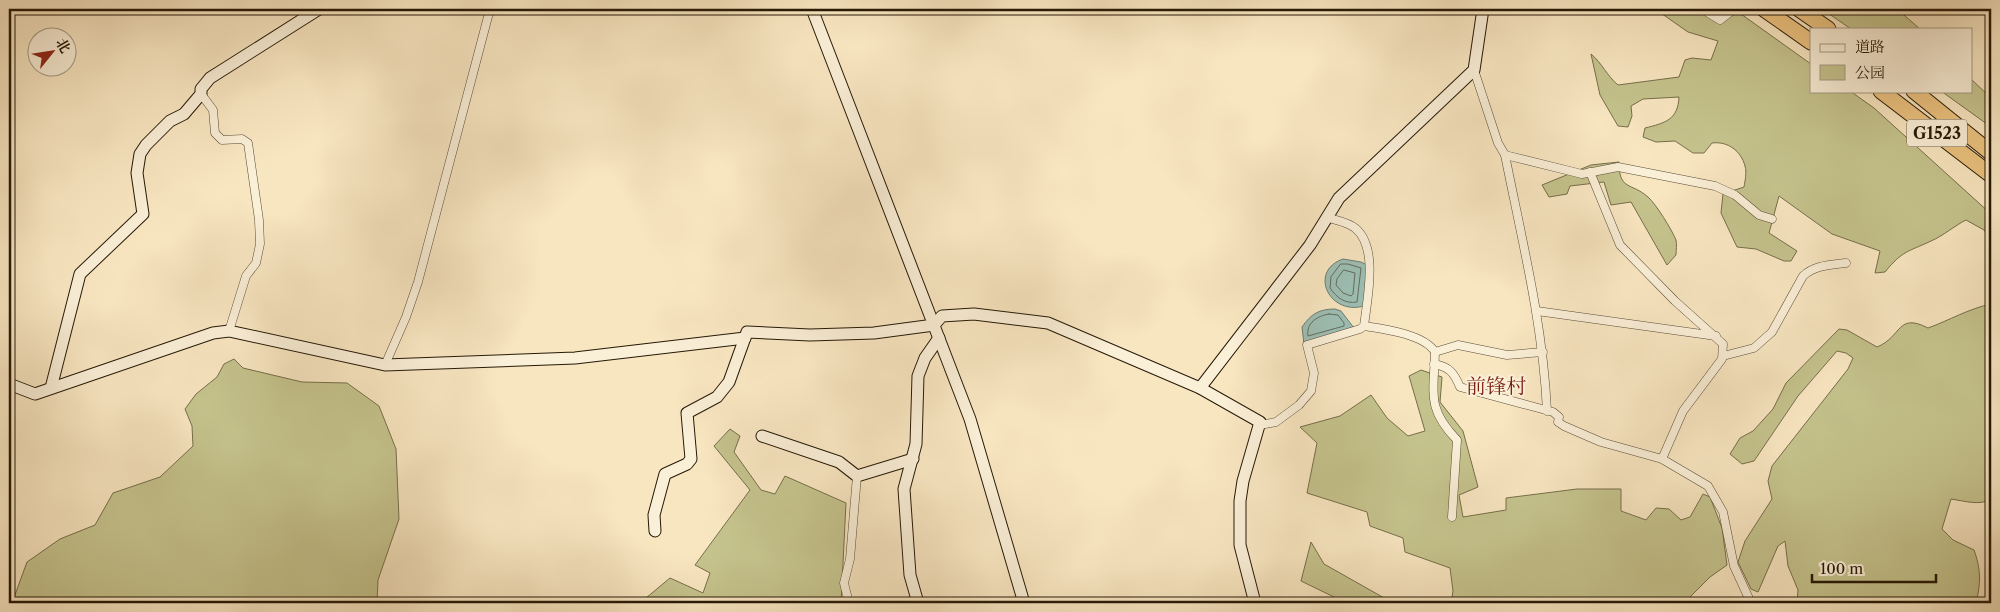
<svg xmlns="http://www.w3.org/2000/svg" width="2000" height="612" viewBox="0 0 2000 612" font-family="'Libre Caslon Text','Noto Serif SC',serif">
<style>
.green{fill:#c5c38d;stroke:#766e4a}
.water{fill:#9dbfb5;stroke:#6d7d6f}
.lines{fill:none;stroke-linecap:round;stroke-linejoin:round}
.shore{stroke:#626c5e;stroke-width:1}
.street-casing{stroke:#5a4c36;stroke-width:9}
.secondary-casing{stroke:#261907;stroke-width:13}
.highway-casing{stroke:#261907;stroke-width:17}
.street{stroke:#faefd7;stroke-width:8}
.secondary{stroke:#faefd7;stroke-width:11}
.highway{stroke:#ecc380;stroke-width:15}
.labels{text-anchor:middle;stroke-width:4;stroke-linejoin:round;paint-order:stroke}
.shield{fill:#faefd7;stroke:#665945;stroke-width:1}
.shield-label{font-size:16px;font-weight:bold;fill:#261907}
.quarter-label{font-size:20px;fill:#7a1f14;stroke:#faefd7}
</style>
<rect width="100%" height="100%" fill="#f8e6c1"/>
<filter id="stains"><feTurbulence type="fractalNoise" baseFrequency=".004" numOctaves="4"/><feColorMatrix values="0 0 0 0 .2 0 0 0 0 .09 0 0 0 0 .02 0 0 0 .5 -.17"/></filter>
<radialGradient id="worn" r=".72"><stop offset=".6" stop-color="#630" stop-opacity="0"/><stop offset="1" stop-color="#630" stop-opacity=".3"/></radialGradient>
<g class="green">
<path d="M 1655,9 L 1734,9 L 1811,64 L 1811,91 L 1850,91 L 1874,108 L 1991,214 L 1991,239 L 1984,230 L 1966,220 C 1954,226 1943,236 1931,241 C 1908,252 1903,250 1885,272 L 1875,273 L 1880,251 L 1832,234 L 1779,196 L 1769,233 L 1797,251 L 1791,261 L 1784,261 L 1756,249 L 1737,247 L 1721,213 L 1723,194 L 1744,187 C 1745,181 1747,172 1745,166 C 1741,151 1728,141 1712,143 L 1704,153 L 1693,153 L 1675,141 L 1656,142 L 1643,137 L 1645,128 C 1665,123 1678,120 1679,97 L 1643,99 L 1631,106 L 1632,116 L 1628,127 L 1618,126 L 1600,95 L 1591,54 C 1602,63 1607,76 1618,85 L 1679,77 L 1685,60 L 1692,58 L 1711,60 L 1718,41 L 1688,32 Z"/>
<path d="M 1822,9 L 1897,9 L 1920,29 L 1851,29 Z"/>
<path d="M 1971,79 L 1991,98 L 1991,127 L 1941,91 L 1971,91 Z"/>
<path d="M 1619,162 C 1619,191 1631,182 1648,197 C 1656,204 1672,230 1676,240 C 1677,244 1676,251 1676,255 L 1667,265 L 1631,202 L 1611,205 L 1604,182 L 1570,186 L 1567,194 L 1549,197 L 1542,185 L 1591,165 Z"/>
<path d="M 1991,304 L 1991,499 C 1981,506 1964,501 1951,499 L 1942,529 L 1953,540 L 1974,550 C 1981,569 1981,583 1976,603 L 1797,603 L 1798,590 L 1788,566 L 1785,541 L 1778,546 L 1758,592 L 1751,589 L 1738,562 L 1745,541 L 1772,499 L 1768,481 L 1772,466 L 1848,369 L 1853,358 L 1846,353 L 1837,351 L 1798,396 L 1754,461 L 1742,464 L 1730,454 L 1740,438 L 1753,431 L 1773,409 L 1786,383 L 1839,329 L 1847,330 L 1877,347 C 1902,337 1897,312 1928,328 C 1950,320 1968,309 1991,304 Z"/>
<path d="M 234,359 L 243,368 L 302,382 L 347,383 L 379,406 L 396,449 L 399,519 L 378,580 L 377,603 L 12,603 L 27,562 L 60,539 L 95,525 L 113,493 L 160,477 L 193,446 L 192,426 L 185,409 L 196,394 L 217,377 L 224,364 Z"/>
<path d="M 1421,370 L 1442,377 L 1440,402 L 1463,431 L 1478,487 L 1459,495 L 1463,517 L 1506,510 L 1506,498 L 1577,489 L 1621,489 L 1621,511 L 1646,520 L 1656,508 L 1669,509 L 1681,520 L 1690,517 L 1703,494 L 1710,497 L 1722,528 L 1727,565 L 1710,577 L 1684,603 L 1451,603 L 1453,591 L 1450,568 L 1405,552 L 1403,538 L 1370,526 L 1367,512 L 1307,493 L 1317,443 L 1300,427 L 1340,416 L 1371,395 L 1387,418 L 1408,436 L 1425,431 L 1409,376 Z"/>
<path d="M 730,429 L 740,436 L 734,452 L 761,490 L 775,494 L 785,476 L 846,503 L 841,603 L 640,603 L 670,578 L 703,593 L 710,573 L 695,565 L 750,490 L 714,446 Z"/>
<path d="M 1311,542 L 1324,564 L 1393,603 L 1337,603 L 1336,598 L 1301,581 Z"/>
</g>
<g class="water">
<path d="M 1343,259 L 1361,262 L 1367,265 L 1364,306 C 1329,316 1308,271 1343,259 Z"/>
<path d="M 1335,309 L 1341,311 L 1354,328 L 1304,344 L 1302,327 C 1311,314 1319,309 1335,309 Z"/>
</g>
<g class="lines">
<g class="shore">
<path d="M 1341,264 L 1348,264 L 1361,268 L 1357,302 C 1345,304 1337,298 1330,288 L 1331,277 Z"/>
<path d="M 1344,270 L 1355,273 L 1353,294 L 1351,296 L 1343,293 L 1336,285 L 1337,279 Z"/>
<path d="M 1329,314 L 1338,315 L 1344,323 L 1344,326 L 1308,336 C 1306,323 1317,316 1329,314 Z"/>
</g>
<g class="street-casing">
<g id="street">
<path d="M 1702,9 L 1720,20 L 1734,9"/>
<path d="M 1474,70 L 1498,143 L 1505,155 L 1582,174 L 1618,167 L 1715,186 L 1735,195 L 1759,215 L 1772,219"/>
<path d="M 201,94 L 213,110 L 215,133 L 222,140 L 242,139 L 248,143 L 259,220 L 260,244 L 256,263 L 246,276 L 229,331"/>
<path d="M 1505,155 C 1522,240 1543,324 1547,411"/>
<path d="M 1590,172 L 1620,245 L 1675,301 L 1723,344 L 1722,359 L 1683,411 L 1662,459"/>
<path d="M 1537,311 L 1716,336"/>
<path d="M 1364,326 C 1384,329 1424,334 1435,352 C 1434,393 1426,408 1457,440 L 1452,517"/>
<path d="M 1435,352 L 1458,345 L 1507,355 L 1543,352"/>
<path d="M 1723,356 L 1754,348 L 1772,332 L 1803,276 C 1815,265 1830,265 1846,263"/>
<path d="M 1434,364 C 1450,367 1454,373 1460,387 L 1553,412 L 1559,417 L 1558,422 L 1564,426 L 1601,442 L 1662,459 L 1708,486 L 1723,512 L 1734,566 L 1751,603"/>
<path d="M 385,365 L 406,317 L 418,282 L 490,9"/>
<path d="M 1260,425 L 1276,422 L 1299,405 L 1311,391 L 1314,373 L 1307,345 L 1360,329 L 1364,326 C 1367,300 1379,247 1355,228 C 1348,222 1335,220 1326,217"/>
<path d="M 849,603 L 844,583 L 850,559 L 857,476"/>
</g>
</g>
<g class="secondary-casing">
<g id="secondary">
<path d="M 812,9 L 970,419 L 1024,603"/>
<path d="M 9,384 L 35,394 L 213,333 L 229,331 L 385,365 L 575,358 L 745,338"/>
<path d="M 51,388 L 80,274 L 143,214 L 137,173 L 140,154 L 146,145 L 170,121 L 184,114 L 201,94 L 201,89 L 210,78 L 319,9"/>
<path d="M 1200,388 L 1310,245 L 1339,198 L 1474,70 L 1483,9"/>
<path d="M 762,436 L 839,462 L 857,476 L 913,459"/>
<path d="M 655,531 L 654,515 L 665,474 L 687,464 L 691,459 L 687,413 L 717,397 L 729,382 L 747,332 L 810,335 L 874,333 L 934,325 L 942,316 L 974,314 L 1048,323 L 1200,388 L 1260,422 L 1243,481 L 1240,501 L 1240,545 L 1255,603"/>
<path d="M 918,603 L 910,575 L 904,489 L 916,444 L 918,376 L 925,358 L 939,338"/>
</g>
</g>
<g class="highway-casing">
<g id="highway">
<path d="M 1764,9 L 1811,42"/>
<path d="M 1799,9 L 1828,29"/>
<path d="M 1881,91 L 1991,175"/>
<path d="M 1914,91 L 1991,153"/>
</g>
</g>
<use href="#street" class="street"/>
<use href="#secondary" class="secondary"/>
<use href="#highway" class="highway"/>
</g>
<g class="labels">
<rect class="shield" x="1907" y="119.5" width="60" height="27" rx="4"/>
<g class="shield-label">
<text x="1937" y="139">G1523</text>
</g>
<g class="quarter-label">
<text x="1496" y="393">前锋村</text>
</g>
</g>
<rect width="2000" height="612" fill="none" stroke="#f8e6c1" stroke-width="30"/>
<rect x="10" y="10" width="1980" height="592" fill="none" stroke="#261907" stroke-width="2.5"/>
<rect x="15" y="15" width="1970" height="582" fill="none" stroke="#261907"/>
<rect x="1810" y="28" width="162" height="65" fill="#faefd7" stroke="#a59984"/>
<rect x="1820" y="44" width="25" height="8" fill="#faefd7" stroke="#a59984"/>
<text x="1855" y="52" font-size="15" fill="#261907">道路</text>
<rect x="1820" y="65" width="25" height="15" fill="#c5c38d" stroke="#a59984"/>
<text x="1855" y="78" font-size="15" fill="#261907">公园</text>
<g transform="translate(52 52) rotate(60)"><circle r="24" fill="#faefd7" stroke="#a59984"/>
<path d="M0-4L9 19L0 12L-9 19Z" fill="#8f2418"/>
<text y="-8" font-size="14" font-weight="bold" text-anchor="middle" fill="#261907">北</text>
</g>
<path d="M1812 574v8h124v-8" fill="none" stroke="#261907" stroke-width="2.5"/>
<text x="1820" y="574" font-size="15" fill="#261907" stroke="#faefd7" stroke-width="4" paint-order="stroke">100 m</text>
<rect width="100%" height="100%" filter="url(#stains)"/>
<rect width="100%" height="100%" fill="url(#worn)"/>
</svg>
